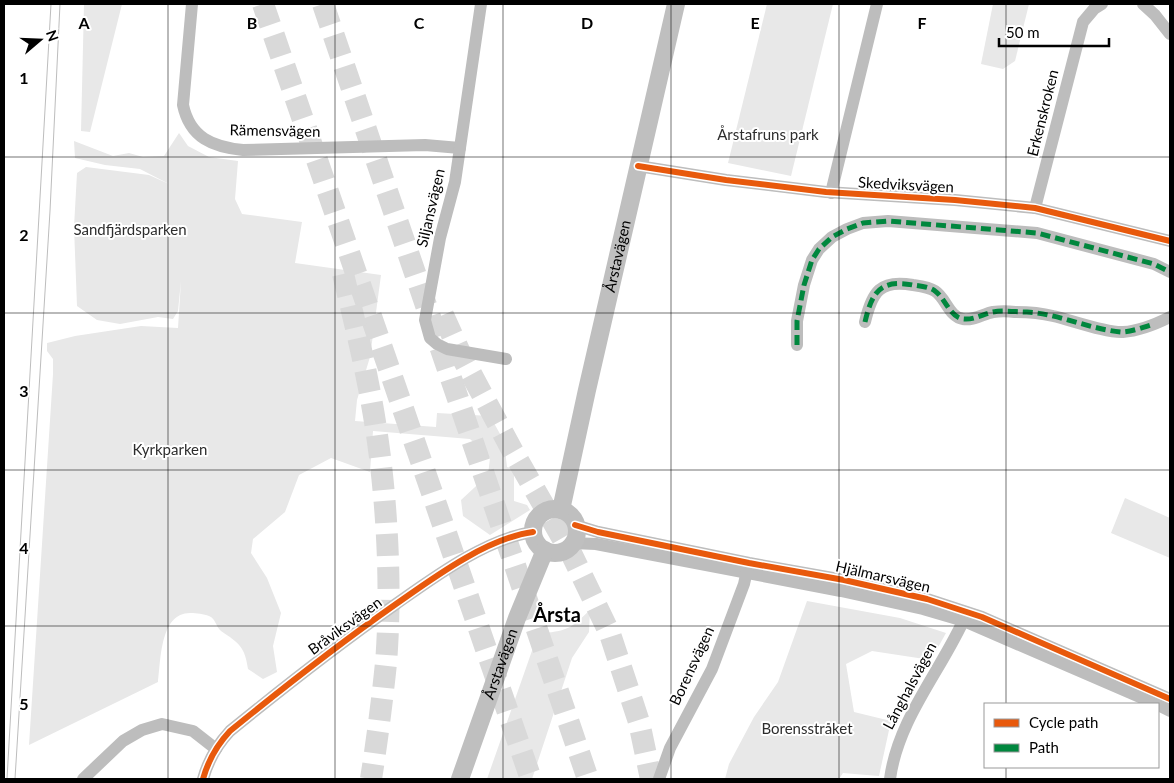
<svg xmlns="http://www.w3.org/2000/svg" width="1174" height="783" viewBox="0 0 1174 783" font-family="Lato,sans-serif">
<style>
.green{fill:#e8e8e8}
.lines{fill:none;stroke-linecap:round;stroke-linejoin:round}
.highway-tunnel{stroke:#d9d9d9;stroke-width:22;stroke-dasharray:22 11;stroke-linecap:butt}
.street{stroke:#bdbdbd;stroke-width:12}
.secondary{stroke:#bfbfbf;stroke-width:18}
.tram{stroke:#bdbdbd;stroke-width:1}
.quiet{stroke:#00873e;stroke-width:5;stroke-dasharray:10 5;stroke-linecap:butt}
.cycleway-casing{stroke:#fff;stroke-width:9}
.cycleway{stroke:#e8590c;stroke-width:6}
.grid{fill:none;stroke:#000;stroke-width:1;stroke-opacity:0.55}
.labels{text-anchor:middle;stroke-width:4;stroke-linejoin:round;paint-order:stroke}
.street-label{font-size:15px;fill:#000;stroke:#fff}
.park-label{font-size:15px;fill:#2d2d2d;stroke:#fff}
.district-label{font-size:20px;font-weight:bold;fill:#000;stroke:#fff}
.grid-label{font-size:16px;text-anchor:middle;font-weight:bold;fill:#000;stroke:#fff;stroke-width:4;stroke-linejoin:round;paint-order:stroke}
</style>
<rect width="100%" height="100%" fill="#fff"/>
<g class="green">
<path d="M 84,4 L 122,4 L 90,132 L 81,131 Z"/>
<path d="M 767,4 L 833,4 L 791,176 L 728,163 Z"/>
<path d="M 993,4 L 1029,4 L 1015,61 L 1003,69 L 981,64 Z"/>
<path d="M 179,133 L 188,146 L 209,157 L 238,161 L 235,199 L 242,214 L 302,222 L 295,263 L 381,275 L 370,357 L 357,400 L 355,421 L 436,427 L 437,413 L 490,416 L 504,441 L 507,467 L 514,469 L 514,501 L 527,505 L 530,510 L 490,535 L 463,516 L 461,500 L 488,475 L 490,458 L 470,439 L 373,431 L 370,472 L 331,458 L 299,475 L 285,512 L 253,539 L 251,553 L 267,578 L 281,613 L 273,646 L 277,672 L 263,679 L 248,669 C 245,647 239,643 221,631 C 216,627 216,619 209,616 C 204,614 196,613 191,613 C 160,612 161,660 158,682 L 29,745 L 53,374 L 53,359 L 47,351 L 47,343 L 75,336 L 141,326 L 178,328 L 181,281 L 178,311 L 173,319 L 158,317 L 120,324 L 97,320 L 77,306 L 74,227 L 77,173 L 86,167 L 149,175 L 169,184 L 140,169 L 105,165 L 75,158 L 74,141 L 113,156 L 129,153 L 143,157 L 164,156 Z"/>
<path d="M 1125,498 L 1170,518 L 1170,558 L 1111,533 Z"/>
<path d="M 807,601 L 900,618 L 946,633 L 931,660 L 872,651 L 846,664 L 854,712 L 891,721 L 879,776 L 843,773 L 839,779 L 725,779 L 729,764 L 754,717 L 778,682 Z"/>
<path d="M 590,610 L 589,632 L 572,658 L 532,779 L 487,779 L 534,645 L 543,633 C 569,631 572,627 590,610 Z"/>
</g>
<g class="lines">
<g class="highway-tunnel">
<path d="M 263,4 L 531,779"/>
<path d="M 323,4 L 588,779"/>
<path d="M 343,274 C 355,323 367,372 375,422 C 387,497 392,587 386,663 C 382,702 377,741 371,779"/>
<path d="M 443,315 L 462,357 L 512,450 L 571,553 L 610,634 L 639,722 L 651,779"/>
</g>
<g class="street">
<path d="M 192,4 L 183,105 C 190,138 213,147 243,150 L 425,145 L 460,148"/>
<path d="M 481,4 L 455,182 L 440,238 L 425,320 L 430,338 L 437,344 L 447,349 L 506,359"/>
<path d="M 1143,4 L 1155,15 L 1170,34"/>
<path d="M 638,166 L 726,180 L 826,192 L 955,200 L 1035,208 L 1170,241"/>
<path d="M 831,193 L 877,4"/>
<path d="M 1035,208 L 1083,22 L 1094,9 L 1102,4"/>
<path d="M 865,322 C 872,292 880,279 913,285 C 920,286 929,287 935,291 C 946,298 949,317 963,319 C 973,321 983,314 993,312 C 1000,311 1008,311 1015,312 C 1028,312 1041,313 1053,316 C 1071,320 1106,333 1123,332 C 1139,331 1156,324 1170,317"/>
<path d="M 797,345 L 797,321 L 804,285 L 812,260 L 819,249 L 832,237 L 847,229 L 863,223 L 888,221 L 1037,233 L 1154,264 L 1170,272"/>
<path d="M 575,525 L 598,532 L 749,563 L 844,580 L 927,599 L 982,617 L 1170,699"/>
<path d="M 573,543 L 596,544 L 841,591 L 923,609 L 964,621 L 1156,704"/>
<path d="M 1158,705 L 1170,711"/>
<path d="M 83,779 L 123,741 L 142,730 L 162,724 L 193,731 L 216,749"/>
<path d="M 203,779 C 208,761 217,745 230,731 C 284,687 339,644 396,604 C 433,578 487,538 533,532"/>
<path d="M 659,779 L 670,748 L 712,669 L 744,584 L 748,566"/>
<path d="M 890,779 C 898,718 942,670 966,615"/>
</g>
<g class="secondary">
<circle cx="555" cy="531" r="22"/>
<path id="s1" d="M 561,510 L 587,390 L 676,4"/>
<path id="s2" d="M 460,779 L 517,618 L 545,550"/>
</g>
<g class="tram">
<path d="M 7,779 L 51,4"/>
<path d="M 15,779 L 50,211 L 60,4"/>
</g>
<g class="quiet">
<path d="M 865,322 C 872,292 880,279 913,285 C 920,286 930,287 935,291 C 946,299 950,318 964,319 C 974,320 983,314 993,312 C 1004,310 1016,312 1027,312 C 1059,314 1089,329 1121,332 C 1131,332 1144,327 1154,324"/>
<path d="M 797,345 L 797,321 L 804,285 L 812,260 L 819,249 L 832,237 L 847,229 L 863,223 L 888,221 L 1037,233 L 1154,264 L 1170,272"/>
</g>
<g class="cycleway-casing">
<g id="cycleway">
<path d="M 638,166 L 726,180 L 826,192 L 955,200 L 1035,208 L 1170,241"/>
<path d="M 575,525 L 598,532 L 749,563 L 844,580 L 927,599 L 982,617 L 1170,699"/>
<path d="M 203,779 C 208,761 217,745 230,731 C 284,687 339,644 396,604 C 433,578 487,538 533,532"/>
</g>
</g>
<use href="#cycleway" class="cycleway"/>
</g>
<path class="grid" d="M 168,4 L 168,779M 335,4 L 335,779M 503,4 L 503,779M 671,4 L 671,779M 839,4 L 839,779M 1006,4 L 1006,704M 4,157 L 1170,157M 4,313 L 1170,313M 4,470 L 1170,470M 4,626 L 1170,626M 1006,767 L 1006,779"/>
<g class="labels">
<g class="street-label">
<text transform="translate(1043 113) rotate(-76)" y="5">Erkenskroken</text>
<text transform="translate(275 131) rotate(1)" y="5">Rämensvägen</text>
<text transform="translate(906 185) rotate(3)" y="5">Skedviksvägen</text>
<text transform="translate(431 208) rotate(-77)" y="5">Siljansvägen</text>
<text dy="5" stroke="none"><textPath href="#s1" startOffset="260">Årstavägen</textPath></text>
<text transform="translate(883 577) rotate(13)" y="5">Hjälmarsvägen</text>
<text transform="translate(345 626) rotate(-36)" y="5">Bråviksvägen</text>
<text dy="5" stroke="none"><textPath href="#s2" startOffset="122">Årstavägen</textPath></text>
<text transform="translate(692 666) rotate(-65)" y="5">Borensvägen</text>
<text transform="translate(910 686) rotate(-62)" y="5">Långhalsvägen</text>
</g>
<g class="park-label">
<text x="768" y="140">Årstafruns park</text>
<text x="130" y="235">Sandfjärdsparken</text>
<text x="170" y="455">Kyrkparken</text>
<text x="807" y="734">Borensstråket</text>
</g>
<g class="district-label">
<text x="557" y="622">Årsta</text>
</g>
</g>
<g class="grid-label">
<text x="84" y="29">A</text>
<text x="252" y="29">B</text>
<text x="419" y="29">C</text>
<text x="587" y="29">D</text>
<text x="755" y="29">E</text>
<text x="922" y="29">F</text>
<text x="24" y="84">1</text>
<text x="24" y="241">2</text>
<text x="24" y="397">3</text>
<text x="24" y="554">4</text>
<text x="24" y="710">5</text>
</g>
<rect width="1174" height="783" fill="none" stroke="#000000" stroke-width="10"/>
<rect x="984" y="703" width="175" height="65" fill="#ffffff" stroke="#999999"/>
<rect x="994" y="719" width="25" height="8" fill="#e8590c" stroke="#999999"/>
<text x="1029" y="728" font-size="15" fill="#000000">Cycle path</text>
<rect x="994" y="744" width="25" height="8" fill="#00873e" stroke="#999999"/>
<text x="1029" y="753" font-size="15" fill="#000000">Path</text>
<g transform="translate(40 40) rotate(71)" stroke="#ffffff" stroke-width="4" paint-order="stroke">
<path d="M0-4L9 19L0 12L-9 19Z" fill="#000000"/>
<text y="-8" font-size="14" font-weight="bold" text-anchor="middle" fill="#000000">N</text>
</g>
<path d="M999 38v8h110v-8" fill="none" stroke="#000000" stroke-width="2.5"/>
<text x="1006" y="38" font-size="15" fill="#000000" stroke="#ffffff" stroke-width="4" paint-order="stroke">50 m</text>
</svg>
